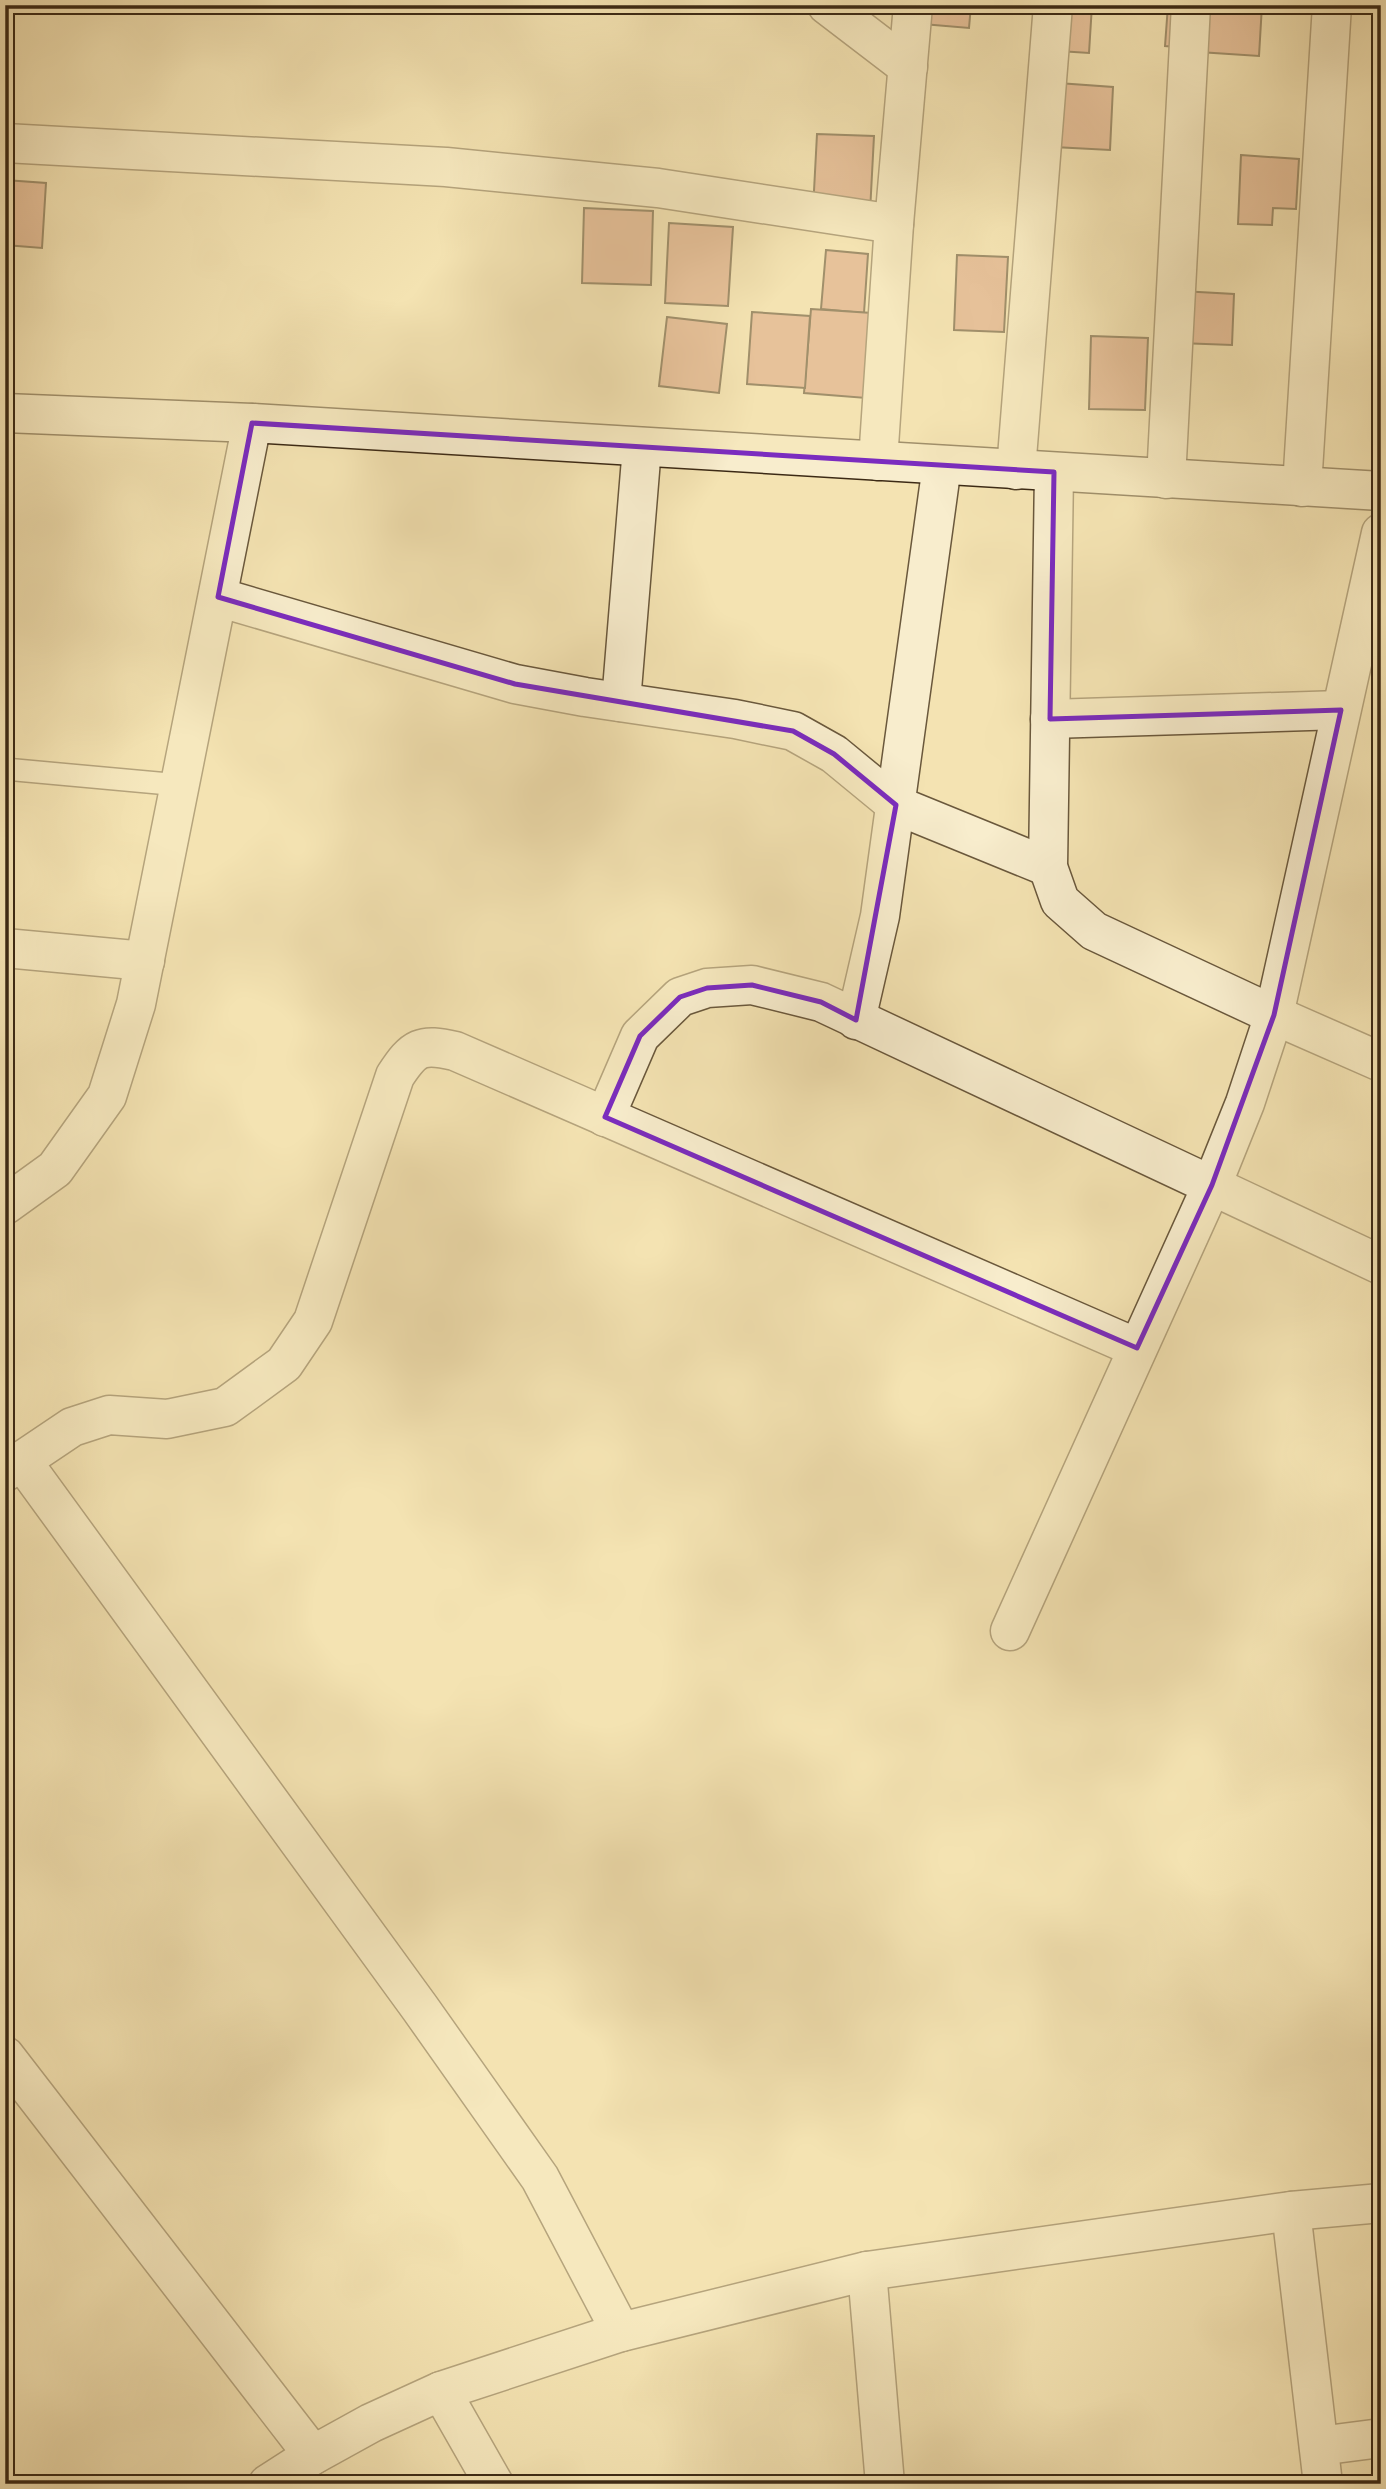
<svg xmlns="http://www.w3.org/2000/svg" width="1386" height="2489" viewBox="0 0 1386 2489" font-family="Cardo,serif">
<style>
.building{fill:#d7997d;stroke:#3c2a15;stroke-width:2}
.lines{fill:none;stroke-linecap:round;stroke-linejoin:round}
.lane-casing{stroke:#6a583c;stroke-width:24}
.street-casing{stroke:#6a583c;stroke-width:41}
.secondary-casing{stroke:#3c2a15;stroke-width:41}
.lane{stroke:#f8edcd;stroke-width:21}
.street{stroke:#f8edcd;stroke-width:38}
.secondary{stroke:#f8edcd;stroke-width:38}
.marked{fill:none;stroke:#7b2cbf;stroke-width:5;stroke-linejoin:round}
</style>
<rect width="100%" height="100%" fill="#f4e3b2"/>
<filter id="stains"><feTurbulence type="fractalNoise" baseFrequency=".00286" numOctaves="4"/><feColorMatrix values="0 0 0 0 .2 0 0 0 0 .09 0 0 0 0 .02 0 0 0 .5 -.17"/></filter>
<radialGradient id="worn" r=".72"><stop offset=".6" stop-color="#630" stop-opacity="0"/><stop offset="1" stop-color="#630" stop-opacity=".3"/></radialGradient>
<g class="building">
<path d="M 912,5 L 971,5 L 969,28 L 911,23 Z"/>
<path d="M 1062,5 L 1092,5 L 1089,53 L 1059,51 Z"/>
<path d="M 1168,5 L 1192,5 L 1189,48 L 1165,46 Z"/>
<path d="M 1202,5 L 1262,5 L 1259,56 L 1199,52 Z"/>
<path d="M 1058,83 L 1113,87 L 1110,150 L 1054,147 Z"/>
<path d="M 817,134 L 874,136 L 870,212 L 813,210 Z"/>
<path d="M 1241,155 L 1299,159 L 1296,209 L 1273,208 L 1272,225 L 1238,224 Z"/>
<path d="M 5,180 L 46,183 L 42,248 L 5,245 Z"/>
<path d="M 584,208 L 653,211 L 651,285 L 582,283 Z"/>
<path d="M 669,223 L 733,227 L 728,306 L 665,303 Z"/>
<path d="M 826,250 L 868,254 L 864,313 L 821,309 Z"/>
<path d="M 957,255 L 1008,257 L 1004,332 L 954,330 Z"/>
<path d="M 1181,291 L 1234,294 L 1232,345 L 1179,343 Z"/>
<path d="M 811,309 L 872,313 L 866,398 L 804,393 Z"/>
<path d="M 752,312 L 810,316 L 805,388 L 747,384 Z"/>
<path d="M 667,317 L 727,324 L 719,393 L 659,386 Z"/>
<path d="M 1091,336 L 1148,338 L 1145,410 L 1089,409 Z"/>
</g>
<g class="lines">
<g class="lane-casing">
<path id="lane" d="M 5,769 L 180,785"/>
</g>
<g class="street-casing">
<g id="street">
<path d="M 827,5 L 908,67"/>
<path d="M 5,143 L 446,167 L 658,188 L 894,224"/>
<path d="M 878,461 L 894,224 L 913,5"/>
<path d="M 1016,470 L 1053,5"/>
<path d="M 1054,472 L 1048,867 L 1060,901 L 1094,931 L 1274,1015 L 1381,1062"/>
<path d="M 1166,479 L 1191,5"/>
<path d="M 1302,487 L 1332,5"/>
<path d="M 218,597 L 515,684 L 585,697 L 735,719 L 793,731 L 834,754 L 896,805 L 1048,867"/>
<path d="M 621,702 L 642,447"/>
<path d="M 1050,719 L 1341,710"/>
<path d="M 5,948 L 145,961"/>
<path d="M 856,1020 L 880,916 L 942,465"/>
<path d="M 605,1117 L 640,1036 L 680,997 L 707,988 L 752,985 L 821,1002 L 1381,1265"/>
<path d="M 5,1205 L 55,1169 L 107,1096 L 136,1004 L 252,423"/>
<path d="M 22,1461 L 420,2008 L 540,2178 L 621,2332"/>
<path d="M 5,1472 L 72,1427 L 109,1415 L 167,1419 L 225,1407 L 284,1364 L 313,1321 L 395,1076 C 414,1047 421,1043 455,1051 L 1137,1348"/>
<path d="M 1010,1631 L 1212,1185 L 1245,1103 L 1274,1015 L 1381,533"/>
<path d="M 5,2056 L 313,2455"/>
<path d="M 1291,2211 L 1323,2484"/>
<path d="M 867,2271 L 885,2484"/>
<path d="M 441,2391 L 494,2484"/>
<path d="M 1319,2446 L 1381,2438"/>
<path d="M 268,2484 L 313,2455 L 371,2423 L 441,2391 L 621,2332 L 867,2271 L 1291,2211 L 1381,2203"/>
</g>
</g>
<g class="secondary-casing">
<path id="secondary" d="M 5,413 L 252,423 L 1381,491"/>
</g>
<use href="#lane" class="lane"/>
<use href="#street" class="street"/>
<use href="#secondary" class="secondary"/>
</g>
<path d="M0 0H1386V2489H0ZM 252,423 L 1054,472 L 1050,719 L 1341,710 L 1274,1015 L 1212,1185 L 1137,1348 L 605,1117 L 640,1036 L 680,997 L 707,988 L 752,985 L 821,1002 L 856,1020 L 896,805 L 834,754 L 793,731 L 515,684 L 218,597 Z" fill="#f4e3b2" fill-opacity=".55" fill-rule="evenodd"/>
<path class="marked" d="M 252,423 L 1054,472 L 1050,719 L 1341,710 L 1274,1015 L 1212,1185 L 1137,1348 L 605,1117 L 640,1036 L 680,997 L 707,988 L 752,985 L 821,1002 L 856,1020 L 896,805 L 834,754 L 793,731 L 515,684 L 218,597 Z"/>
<rect width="1386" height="2489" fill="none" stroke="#f4e3b2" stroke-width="28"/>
<rect x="7" y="7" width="1372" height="2475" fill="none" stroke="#3c2a15" stroke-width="3.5"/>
<rect x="14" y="14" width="1358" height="2461" fill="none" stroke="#3c2a15" stroke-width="2"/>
<rect width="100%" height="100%" filter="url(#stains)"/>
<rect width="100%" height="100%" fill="url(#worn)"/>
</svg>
